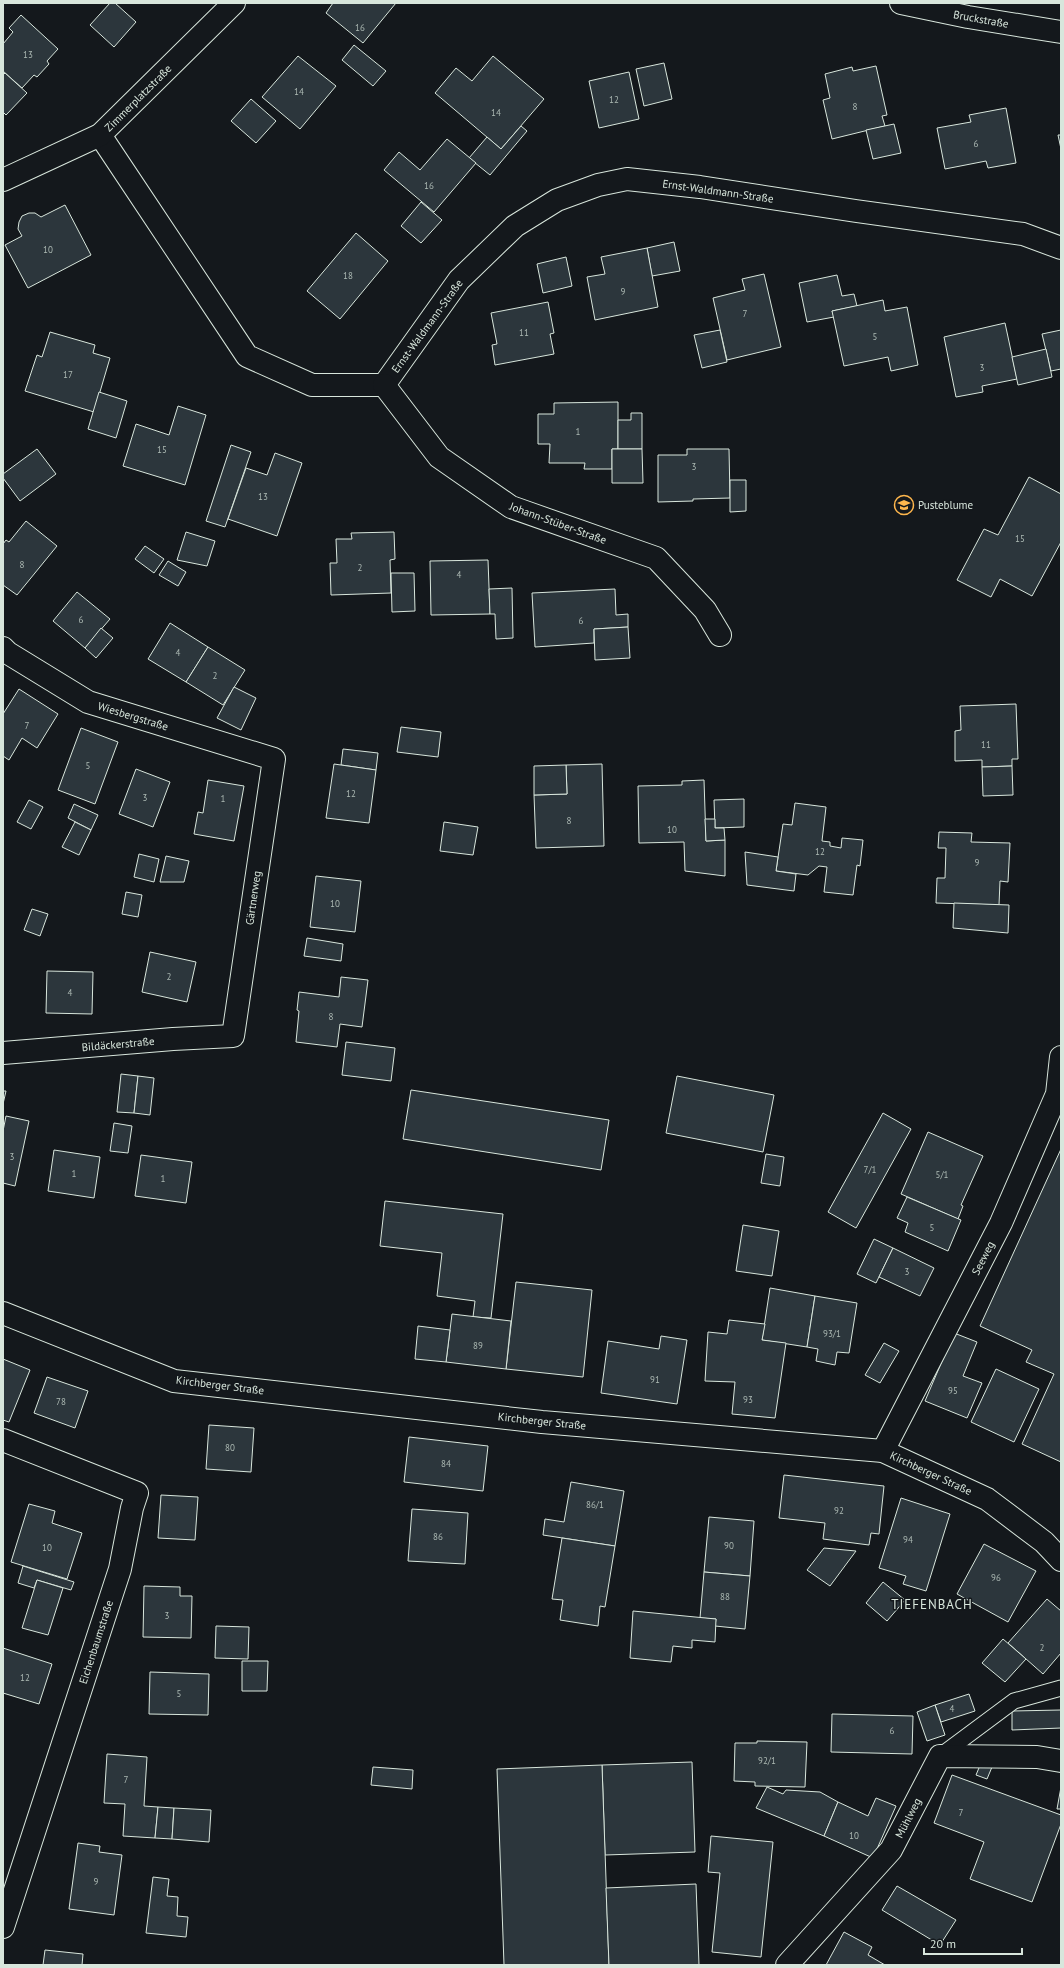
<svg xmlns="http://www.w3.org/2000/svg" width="1064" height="1968" viewBox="0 0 1064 1968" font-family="'PT Sans',sans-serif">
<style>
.building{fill:#2c363c;stroke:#d8e6dc}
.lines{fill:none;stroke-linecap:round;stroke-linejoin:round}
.lane-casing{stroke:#d8e6dc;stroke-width:17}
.street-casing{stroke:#d8e6dc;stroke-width:24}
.secondary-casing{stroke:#d8e6dc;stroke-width:24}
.lane{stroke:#14181c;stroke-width:15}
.street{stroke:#14181c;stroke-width:22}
.secondary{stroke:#14181c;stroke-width:22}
.labels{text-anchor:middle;stroke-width:3;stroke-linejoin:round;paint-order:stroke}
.number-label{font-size:9px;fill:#adbab4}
.street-label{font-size:11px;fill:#d8e6dc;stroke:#14181c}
.poi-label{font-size:11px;fill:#d8e6dc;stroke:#14181c;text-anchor:start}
.quarter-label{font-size:13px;letter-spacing:1px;fill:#d8e6dc;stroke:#14181c}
</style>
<rect width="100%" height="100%" fill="#14181c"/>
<g class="building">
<path d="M 110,3 L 115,3 L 136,22 L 114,47 L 90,25 Z"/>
<path d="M 333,3 L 396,3 L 363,43 L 326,13 Z"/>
<path d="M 21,15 L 58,49 L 47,61 L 49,64 L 37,77 L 34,75 L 22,88 L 3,71 L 3,44 L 13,32 L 9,28 Z"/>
<path d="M 354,45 L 386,71 L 373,86 L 342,60 Z"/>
<path d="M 298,56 L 336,86 L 300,129 L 262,97 Z"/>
<path d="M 493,56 L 544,99 L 501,149 L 435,93 L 456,68 L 472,81 Z"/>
<path d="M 664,63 L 672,99 L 644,106 L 636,69 Z"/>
<path d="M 876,66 L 887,115 L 882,116 L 885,126 L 832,139 L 823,100 L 830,98 L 825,74 L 852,67 L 853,71 Z"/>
<path d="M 629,72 L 639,119 L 599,128 L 589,81 Z"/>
<path d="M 5,73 L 27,93 L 6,115 L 3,112 L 3,75 Z"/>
<path d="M 251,99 L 276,121 L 256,143 L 231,121 Z"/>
<path d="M 1006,108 L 1016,163 L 988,168 L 986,161 L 945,169 L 937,128 L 971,122 L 969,115 Z"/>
<path d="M 894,124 L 901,153 L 873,159 L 866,130 Z"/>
<path d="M 521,126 L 527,131 L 490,175 L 469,158 L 487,137 L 501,149 Z"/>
<path d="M 1058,135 L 1061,135 L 1061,149 Z"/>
<path d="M 447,139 L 476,163 L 434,212 L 384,170 L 399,152 L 420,170 Z"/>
<path d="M 421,202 L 442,220 L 421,243 L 401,226 Z"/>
<path d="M 65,205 L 91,255 L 28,288 L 5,245 L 22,236 L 18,229 L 19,222 L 22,216 L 29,213 L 35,213 L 41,217 Z"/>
<path d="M 356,233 L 388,261 L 340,319 L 307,291 Z"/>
<path d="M 674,242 L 680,271 L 652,276 L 647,248 Z"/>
<path d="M 647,248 L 658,307 L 595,320 L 587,277 L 605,274 L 601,257 Z"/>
<path d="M 566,257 L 572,286 L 543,293 L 537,264 Z"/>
<path d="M 764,274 L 781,347 L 727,360 L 713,298 L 745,290 L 742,279 Z"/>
<path d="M 837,275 L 842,296 L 854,294 L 857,306 L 832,311 L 834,317 L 807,322 L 799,283 Z"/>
<path d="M 883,300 L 885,311 L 907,307 L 918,365 L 891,371 L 888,357 L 844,366 L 832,311 Z"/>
<path d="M 548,302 L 554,333 L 550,334 L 554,354 L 495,365 L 492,345 L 497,344 L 491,313 Z"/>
<path d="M 1005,323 L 1017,379 L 982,386 L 983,392 L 956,397 L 944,337 Z"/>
<path d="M 720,330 L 727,362 L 702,368 L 694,335 Z"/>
<path d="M 1061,330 L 1061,369 L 1051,371 L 1042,334 Z"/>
<path d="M 50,332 L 95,345 L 93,353 L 110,358 L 94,412 L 25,391 L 37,355 L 42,357 Z"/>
<path d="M 1046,349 L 1052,377 L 1018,385 L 1012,357 Z"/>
<path d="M 99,392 L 127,401 L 116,438 L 88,429 Z"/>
<path d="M 618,402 L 618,449 L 612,449 L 612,469 L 584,469 L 585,463 L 549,463 L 550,444 L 538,444 L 538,414 L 554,414 L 554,403 Z"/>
<path d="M 178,406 L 206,415 L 185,485 L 123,466 L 136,424 L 169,435 Z"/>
<path d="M 631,413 L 642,413 L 642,449 L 618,449 L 618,420 L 631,420 Z"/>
<path d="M 231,445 L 251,452 L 225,527 L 206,521 Z"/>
<path d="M 37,449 L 56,474 L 20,501 L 3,478 L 3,474 Z"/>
<path d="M 612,449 L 642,449 L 643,483 L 612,483 Z"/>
<path d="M 687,449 L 729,449 L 730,498 L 693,499 L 693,501 L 658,502 L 658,455 L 687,455 Z"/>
<path d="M 275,453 L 302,463 L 277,536 L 228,519 L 246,468 L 267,475 Z"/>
<path d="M 1029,477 L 1061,494 L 1061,542 L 1032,596 L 1000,579 L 991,597 L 957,580 L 984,529 L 998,535 Z"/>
<path d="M 730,480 L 746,480 L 746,511 L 730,512 Z"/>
<path d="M 26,521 L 57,546 L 17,595 L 3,585 L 3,544 L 6,540 L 9,542 Z"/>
<path d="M 186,532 L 215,541 L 207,566 L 177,560 Z"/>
<path d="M 394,532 L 395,559 L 390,560 L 391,593 L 331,595 L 330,563 L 337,563 L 336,539 L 352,539 L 351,533 Z"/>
<path d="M 145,546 L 164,559 L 154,573 L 135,559 Z"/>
<path d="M 488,560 L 490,614 L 431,615 L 430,561 Z"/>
<path d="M 168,561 L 186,572 L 178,586 L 159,575 Z"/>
<path d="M 391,573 L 414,573 L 415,611 L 392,612 Z"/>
<path d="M 512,588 L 513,638 L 496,639 L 495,614 L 490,614 L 489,589 Z"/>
<path d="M 615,589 L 616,615 L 628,614 L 628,627 L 594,629 L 594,643 L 535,647 L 532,593 Z"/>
<path d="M 77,592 L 110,619 L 85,648 L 53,621 Z"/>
<path d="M 170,623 L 208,647 L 186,682 L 148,659 Z"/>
<path d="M 628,627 L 630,658 L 595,660 L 594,629 Z"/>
<path d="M 101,628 L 113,638 L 96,658 L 85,648 Z"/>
<path d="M 208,647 L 245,670 L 223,705 L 186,682 Z"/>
<path d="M 234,687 L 256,698 L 241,730 L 217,718 Z"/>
<path d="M 19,689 L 58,714 L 37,748 L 22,738 L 9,760 L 3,756 L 3,714 Z"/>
<path d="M 1016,704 L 1018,759 L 1012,759 L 1012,766 L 982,767 L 982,760 L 955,761 L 955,731 L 961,730 L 960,706 Z"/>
<path d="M 401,727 L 441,732 L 438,757 L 397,752 Z"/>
<path d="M 81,728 L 118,742 L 95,804 L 58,790 Z"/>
<path d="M 343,749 L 378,753 L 376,770 L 341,765 Z"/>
<path d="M 334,764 L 376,770 L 369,823 L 326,818 Z"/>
<path d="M 602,764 L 604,846 L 536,848 L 534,795 L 567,794 L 566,765 Z"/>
<path d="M 566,765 L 567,794 L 534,795 L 534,766 Z"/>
<path d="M 1012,766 L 1013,795 L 983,796 L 982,767 Z"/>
<path d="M 136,769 L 170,782 L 153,827 L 119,814 Z"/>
<path d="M 208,780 L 244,786 L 234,841 L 194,834 L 198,812 L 203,813 Z"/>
<path d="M 704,780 L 706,841 L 725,840 L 725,876 L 685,871 L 684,842 L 639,843 L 638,786 L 682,785 L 682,781 Z"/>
<path d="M 744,799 L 744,827 L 715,828 L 714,800 Z"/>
<path d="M 29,800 L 43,807 L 31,829 L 17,822 Z"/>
<path d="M 795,803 L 826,807 L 822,841 L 830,842 L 830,846 L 841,848 L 842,838 L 863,840 L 860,866 L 857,865 L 853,895 L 824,892 L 827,867 L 819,866 L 808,875 L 776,871 L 783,824 L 792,825 Z"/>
<path d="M 74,804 L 98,815 L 91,830 L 68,818 Z"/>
<path d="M 705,819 L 715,819 L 715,828 L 724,828 L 725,840 L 706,841 Z"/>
<path d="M 75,822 L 91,830 L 79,855 L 62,847 Z"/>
<path d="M 444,822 L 478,827 L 473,855 L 440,851 Z"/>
<path d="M 939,832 L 972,833 L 971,842 L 1010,843 L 1008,882 L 1000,881 L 999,905 L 936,903 L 937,878 L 945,878 L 946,848 L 938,848 Z"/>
<path d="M 745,852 L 778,857 L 776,871 L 796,874 L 794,891 L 747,885 Z"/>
<path d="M 139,854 L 159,859 L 154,882 L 134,877 Z"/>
<path d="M 166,856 L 189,861 L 184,882 L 160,882 Z"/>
<path d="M 316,876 L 361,881 L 355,932 L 310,927 Z"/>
<path d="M 126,892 L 142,895 L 138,917 L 122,914 Z"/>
<path d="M 954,903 L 1009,905 L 1008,933 L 953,928 Z"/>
<path d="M 32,909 L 48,914 L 40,936 L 24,930 Z"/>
<path d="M 307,938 L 343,944 L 341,961 L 304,956 Z"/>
<path d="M 150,952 L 196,962 L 187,1002 L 142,992 Z"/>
<path d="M 47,971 L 93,972 L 92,1014 L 46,1013 Z"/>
<path d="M 341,977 L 368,980 L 362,1027 L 340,1024 L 337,1047 L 296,1042 L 299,1011 L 297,1010 L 299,992 L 339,997 Z"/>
<path d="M 346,1042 L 395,1048 L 391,1081 L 342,1075 Z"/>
<path d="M 121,1074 L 138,1076 L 134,1113 L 117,1112 Z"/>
<path d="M 138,1076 L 154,1078 L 150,1115 L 134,1113 Z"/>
<path d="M 677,1076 L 774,1095 L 763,1152 L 666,1133 Z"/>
<path d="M 411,1090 L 609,1120 L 601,1170 L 403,1139 Z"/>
<path d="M 3,1091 L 6,1091 L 3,1104 Z"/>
<path d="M 883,1113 L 911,1129 L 856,1228 L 828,1212 Z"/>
<path d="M 6,1116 L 29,1121 L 15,1186 L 3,1183 L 3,1131 Z"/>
<path d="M 114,1123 L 132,1126 L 128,1153 L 110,1151 Z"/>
<path d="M 928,1132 L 983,1156 L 961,1205 L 963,1206 L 958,1219 L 901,1194 Z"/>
<path d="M 1061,1149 L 1061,1462 L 1022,1444 L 1054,1374 L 1026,1362 L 1032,1350 L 980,1326 Z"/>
<path d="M 54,1150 L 100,1157 L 94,1198 L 48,1191 Z"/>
<path d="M 766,1154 L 784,1157 L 780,1186 L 761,1183 Z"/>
<path d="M 141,1155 L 192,1162 L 186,1203 L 135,1196 Z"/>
<path d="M 907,1197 L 961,1220 L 948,1251 L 905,1232 L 908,1223 L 897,1218 Z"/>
<path d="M 385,1201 L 503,1214 L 491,1318 L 473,1317 L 475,1301 L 437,1296 L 442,1253 L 380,1246 Z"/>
<path d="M 743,1225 L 779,1231 L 772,1276 L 736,1271 Z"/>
<path d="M 874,1239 L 893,1248 L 876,1283 L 857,1274 Z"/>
<path d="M 893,1248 L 934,1268 L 920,1296 L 879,1277 Z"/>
<path d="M 516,1282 L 592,1290 L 583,1377 L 506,1369 Z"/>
<path d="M 770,1288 L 815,1296 L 807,1347 L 762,1340 Z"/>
<path d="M 815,1296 L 857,1303 L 849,1353 L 837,1352 L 835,1365 L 816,1361 L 818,1349 L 807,1347 Z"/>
<path d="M 452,1314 L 511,1321 L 506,1369 L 446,1362 Z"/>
<path d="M 729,1320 L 765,1324 L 762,1340 L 786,1343 L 775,1418 L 732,1414 L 735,1382 L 705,1381 L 708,1332 L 727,1334 Z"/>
<path d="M 418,1326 L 450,1330 L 446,1362 L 415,1359 Z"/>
<path d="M 954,1333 L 977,1342 L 963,1376 L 982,1383 L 967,1418 L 925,1401 Z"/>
<path d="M 661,1336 L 687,1340 L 677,1404 L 601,1393 L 608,1341 L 659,1349 Z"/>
<path d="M 884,1343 L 899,1351 L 880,1383 L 865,1375 Z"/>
<path d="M 3,1359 L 30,1370 L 9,1422 L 3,1420 Z"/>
<path d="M 996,1369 L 1039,1389 L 1014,1442 L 971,1422 Z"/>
<path d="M 47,1377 L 88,1391 L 75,1428 L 34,1413 Z"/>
<path d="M 209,1425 L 254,1428 L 251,1472 L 206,1469 Z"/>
<path d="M 409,1437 L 488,1446 L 483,1491 L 404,1482 Z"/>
<path d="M 784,1475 L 884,1486 L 879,1534 L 871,1533 L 869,1545 L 823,1539 L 825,1523 L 779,1518 Z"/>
<path d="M 571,1482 L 624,1491 L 615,1546 L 543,1535 L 545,1519 L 564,1522 Z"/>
<path d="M 161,1495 L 198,1497 L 195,1540 L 158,1538 Z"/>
<path d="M 901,1498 L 950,1514 L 926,1591 L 903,1584 L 906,1576 L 879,1568 Z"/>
<path d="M 29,1504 L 55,1511 L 52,1523 L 82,1533 L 67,1579 L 11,1562 Z"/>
<path d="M 412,1509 L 468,1513 L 465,1564 L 408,1561 Z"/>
<path d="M 709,1517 L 754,1521 L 750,1576 L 704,1572 Z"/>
<path d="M 562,1538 L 615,1546 L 605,1607 L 600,1606 L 598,1626 L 560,1620 L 563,1600 L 552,1599 Z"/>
<path d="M 984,1544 L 1036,1571 L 1008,1622 L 957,1594 Z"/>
<path d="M 824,1548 L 856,1551 L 830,1586 L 807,1570 Z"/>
<path d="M 23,1566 L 74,1582 L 71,1590 L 37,1580 L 34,1588 L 18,1583 Z"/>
<path d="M 704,1572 L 750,1576 L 745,1629 L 715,1626 L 716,1619 L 700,1618 Z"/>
<path d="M 37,1580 L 63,1588 L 48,1635 L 22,1628 Z"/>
<path d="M 883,1582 L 905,1600 L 887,1621 L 866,1603 Z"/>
<path d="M 144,1586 L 180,1587 L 180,1596 L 192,1596 L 191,1638 L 143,1637 Z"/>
<path d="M 1047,1599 L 1061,1611 L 1061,1653 L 1043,1674 L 1008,1643 Z"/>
<path d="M 633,1611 L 716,1619 L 715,1642 L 692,1640 L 692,1648 L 673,1646 L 671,1662 L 630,1658 Z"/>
<path d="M 216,1626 L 249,1627 L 248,1659 L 215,1658 Z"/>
<path d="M 1003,1639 L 1026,1659 L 1005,1682 L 982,1663 Z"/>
<path d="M 3,1648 L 52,1664 L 39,1704 L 3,1693 Z"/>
<path d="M 242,1661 L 268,1661 L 267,1691 L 242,1691 Z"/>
<path d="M 150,1672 L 209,1674 L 208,1715 L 149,1714 Z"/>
<path d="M 969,1694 L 975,1711 L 941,1722 L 935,1705 Z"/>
<path d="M 935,1705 L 945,1735 L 927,1741 L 917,1712 Z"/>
<path d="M 1061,1710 L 1061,1728 L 1012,1730 L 1012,1711 Z"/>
<path d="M 832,1714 L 913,1716 L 912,1754 L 831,1752 Z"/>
<path d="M 757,1741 L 807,1742 L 805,1787 L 755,1786 L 755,1782 L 734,1781 L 735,1743 L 757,1743 Z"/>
<path d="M 107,1754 L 147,1757 L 144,1806 L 158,1807 L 155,1838 L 123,1836 L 125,1804 L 104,1803 Z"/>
<path d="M 692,1762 L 695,1852 L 605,1855 L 602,1765 Z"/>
<path d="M 981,1763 L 992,1767 L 987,1779 L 976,1775 Z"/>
<path d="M 602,1765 L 609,1965 L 504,1965 L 497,1769 Z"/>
<path d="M 373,1767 L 413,1770 L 412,1789 L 371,1785 Z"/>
<path d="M 952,1775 L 1061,1815 L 1061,1824 L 1032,1902 L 970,1879 L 984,1842 L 934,1823 Z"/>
<path d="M 767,1787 L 783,1794 L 786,1790 L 820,1792 L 838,1802 L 824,1836 L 756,1808 Z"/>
<path d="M 1061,1787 L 1061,1809 L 1057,1809 Z"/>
<path d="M 876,1798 L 896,1806 L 873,1858 L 824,1836 L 838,1802 L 868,1816 Z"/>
<path d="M 158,1807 L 174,1808 L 172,1839 L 155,1838 Z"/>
<path d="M 174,1808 L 211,1810 L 209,1842 L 172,1839 Z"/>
<path d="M 711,1836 L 773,1842 L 761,1957 L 712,1952 L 720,1873 L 708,1872 Z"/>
<path d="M 78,1843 L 100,1846 L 99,1852 L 122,1855 L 114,1915 L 69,1909 Z"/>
<path d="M 153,1877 L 169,1879 L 167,1896 L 178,1897 L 177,1916 L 188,1917 L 186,1937 L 146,1933 Z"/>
<path d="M 696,1884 L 699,1965 L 609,1965 L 606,1888 Z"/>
<path d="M 897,1886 L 956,1920 L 940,1945 L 882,1910 Z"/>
<path d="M 844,1932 L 872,1947 L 868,1955 L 885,1965 L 826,1965 Z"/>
<path d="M 45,1950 L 83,1954 L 82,1965 L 43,1965 Z"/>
</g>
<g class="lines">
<g class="lane-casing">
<path id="lane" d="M 940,1756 L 1014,1701 L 1061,1688"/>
</g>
<g class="street-casing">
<g id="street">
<path d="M 100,135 L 247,356 L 312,385 L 384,385 L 459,280 L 515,226 L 557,200 L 598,185 L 627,179 L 700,187 L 856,211 L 1023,234 L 1061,248"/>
<path d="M 3,180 L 100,135 L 234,3"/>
<path d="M 384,385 L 439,457 L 511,507 L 656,558 L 705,610 L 720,635"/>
<path d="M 3,648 L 8,653 L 88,702 L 274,759 L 233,1036 L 173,1039 L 3,1053"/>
<path d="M 3,1440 L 137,1493 L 132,1508 L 120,1569 L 3,1927"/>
<path d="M 883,1451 L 1001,1223 L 1057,1094 L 1061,1057"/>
<path d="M 787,1965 L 891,1850 L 940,1756 L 1037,1757 L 1061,1761"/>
</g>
</g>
<g class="secondary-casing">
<g id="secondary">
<path d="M 901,3 L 968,17 L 1061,32"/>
<path d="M 3,1313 L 174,1381 L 542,1422 L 883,1451 L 987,1499 L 1044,1542 L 1061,1560"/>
</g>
</g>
<use href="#lane" class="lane"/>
<use href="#street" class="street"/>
<use href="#secondary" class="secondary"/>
</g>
<defs>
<g id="school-ring" transform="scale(1)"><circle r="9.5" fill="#14181c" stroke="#ffb74d" stroke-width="1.5"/><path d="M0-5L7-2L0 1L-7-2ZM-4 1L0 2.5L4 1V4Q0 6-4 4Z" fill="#ffb74d"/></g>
</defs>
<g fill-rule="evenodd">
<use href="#school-ring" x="904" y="505"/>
</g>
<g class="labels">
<g class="number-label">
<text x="360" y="31">16</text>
<text x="28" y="58">13</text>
<text x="299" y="95">14</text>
<text x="614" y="103">12</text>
<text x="855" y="110">8</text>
<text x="496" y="116">14</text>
<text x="976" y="147">6</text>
<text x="429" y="189">16</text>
<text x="48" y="253">10</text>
<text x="348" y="279">18</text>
<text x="623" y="295">9</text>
<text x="745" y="317">7</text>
<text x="524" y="336">11</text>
<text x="875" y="340">5</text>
<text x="982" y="371">3</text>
<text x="68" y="378">17</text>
<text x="578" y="435">1</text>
<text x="162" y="453">15</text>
<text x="694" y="470">3</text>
<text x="263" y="500">13</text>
<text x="1020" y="542">15</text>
<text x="22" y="568">8</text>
<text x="360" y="571">2</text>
<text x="459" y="578">4</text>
<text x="81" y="623">6</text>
<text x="581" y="624">6</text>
<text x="178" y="656">4</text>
<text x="215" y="679">2</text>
<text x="27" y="729">7</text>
<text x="986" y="748">11</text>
<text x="88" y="769">5</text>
<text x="351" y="797">12</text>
<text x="145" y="801">3</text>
<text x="223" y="802">1</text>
<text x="569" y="824">8</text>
<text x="672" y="833">10</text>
<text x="820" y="855">12</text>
<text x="977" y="866">9</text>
<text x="335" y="907">10</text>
<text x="169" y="980">2</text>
<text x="70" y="996">4</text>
<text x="331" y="1020">8</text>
<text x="12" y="1160">3</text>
<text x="870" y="1173">7/1</text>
<text x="74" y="1177">1</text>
<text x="942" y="1178">5/1</text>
<text x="163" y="1182">1</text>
<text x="932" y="1231">5</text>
<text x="907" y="1275">3</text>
<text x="832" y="1337">93/1</text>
<text x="478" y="1349">89</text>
<text x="655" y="1383">91</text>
<text x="953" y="1394">95</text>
<text x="748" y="1403">93</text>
<text x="61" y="1405">78</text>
<text x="230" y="1451">80</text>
<text x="446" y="1467">84</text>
<text x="595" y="1508">86/1</text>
<text x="839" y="1514">92</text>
<text x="438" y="1540">86</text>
<text x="908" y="1543">94</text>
<text x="729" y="1549">90</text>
<text x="47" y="1551">10</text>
<text x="996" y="1581">96</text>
<text x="725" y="1600">88</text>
<text x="167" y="1619">3</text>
<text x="1042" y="1651">2</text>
<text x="25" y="1681">12</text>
<text x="179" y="1697">5</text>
<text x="952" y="1712">4</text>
<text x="892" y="1734">6</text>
<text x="767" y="1764">92/1</text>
<text x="126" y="1783">7</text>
<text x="961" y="1816">7</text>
<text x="854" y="1839">10</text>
<text x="96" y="1885">9</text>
</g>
<g class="street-label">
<text transform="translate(981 19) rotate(10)" y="4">Bruckstraße</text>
<text transform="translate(138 98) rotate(-45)" y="4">Zimmerplatzstraße</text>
<text transform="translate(718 191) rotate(8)" y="4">Ernst-Waldmann-Straße</text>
<text transform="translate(427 326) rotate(-54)" y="4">Ernst-Waldmann-Straße</text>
<text transform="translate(558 523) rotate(20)" y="4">Johann-Stüber-Straße</text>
<text transform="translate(133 716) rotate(17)" y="4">Wiesbergstraße</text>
<text transform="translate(253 898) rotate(-82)" y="4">Gärtnerweg</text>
<text transform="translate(118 1044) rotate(-5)" y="4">Bildäckerstraße</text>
<text transform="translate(983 1258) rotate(-63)" y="4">Seeweg</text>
<text transform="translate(220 1385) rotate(7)" y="4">Kirchberger Straße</text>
<text transform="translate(542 1421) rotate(6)" y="4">Kirchberger Straße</text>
<text transform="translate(931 1473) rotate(25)" y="4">Kirchberger Straße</text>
<text transform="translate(96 1642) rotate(-72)" y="4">Eichenbaumstraße</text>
<text transform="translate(908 1818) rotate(-63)" y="4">Mühlweg</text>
</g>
<g class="poi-label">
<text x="918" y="509">Pusteblume</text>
</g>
<g class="quarter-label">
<text x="932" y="1609">TIEFENBACH</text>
</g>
</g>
<rect width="1064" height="1968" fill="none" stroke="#d8e6dc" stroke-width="8"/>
<path d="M924 1948v6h98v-6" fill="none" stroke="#d8e6dc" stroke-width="2"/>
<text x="930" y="1948" font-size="12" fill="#d8e6dc" stroke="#14181c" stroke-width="3" paint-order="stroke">20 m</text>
</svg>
